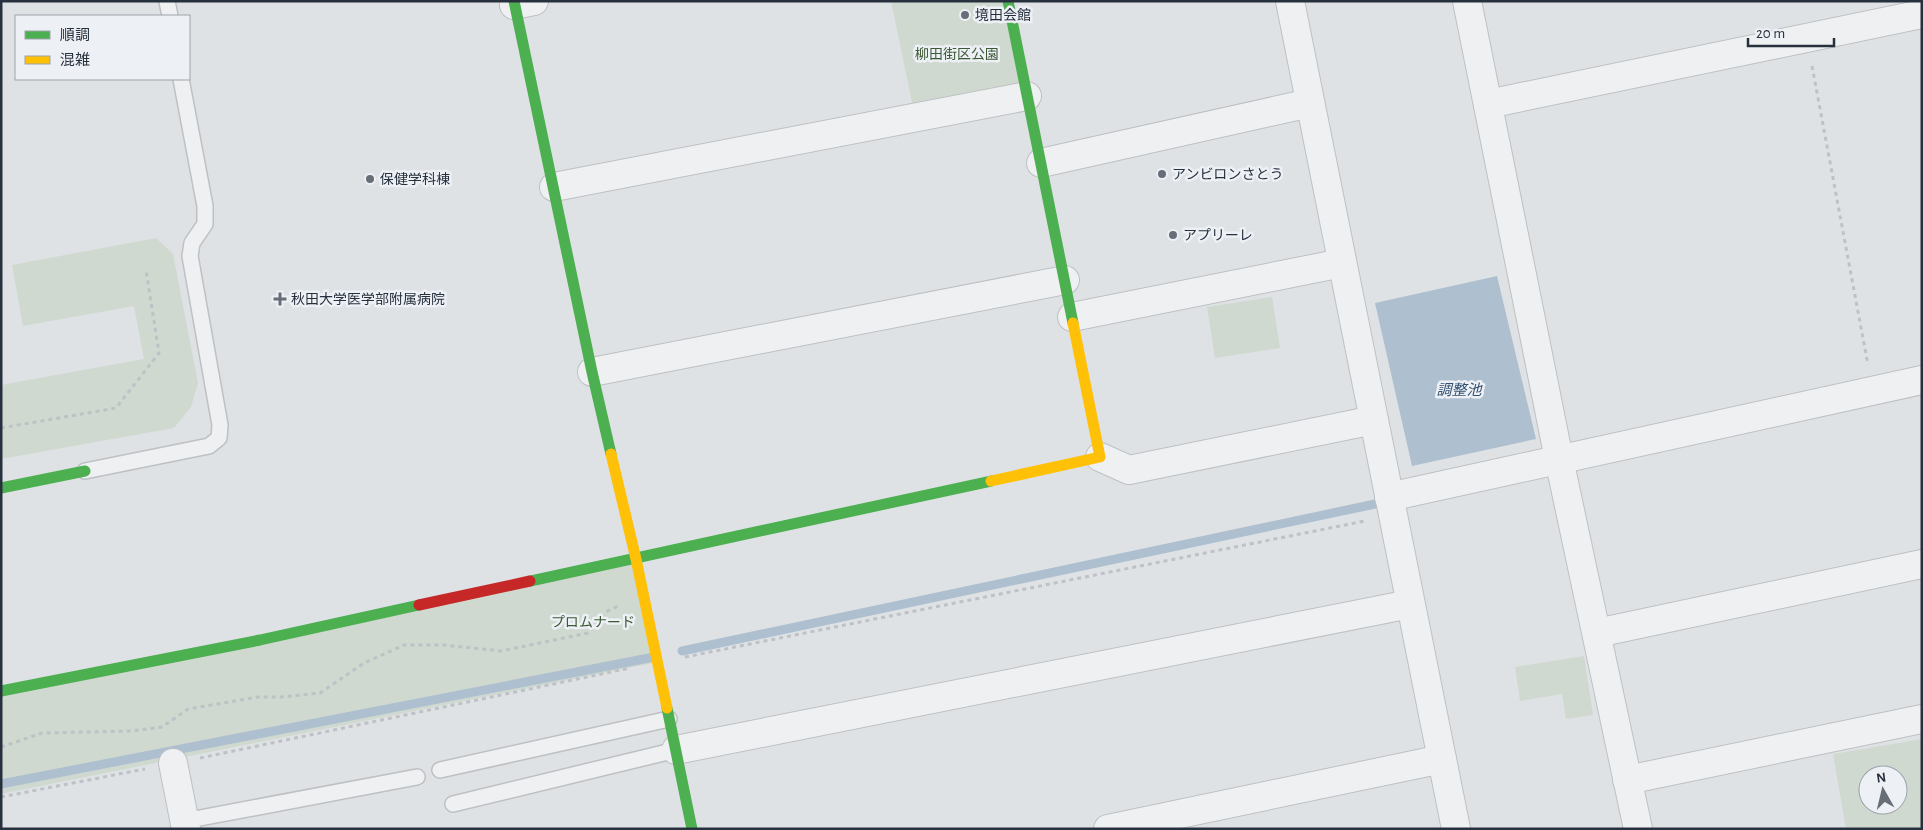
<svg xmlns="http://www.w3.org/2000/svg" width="1923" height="830" viewBox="0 0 1923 830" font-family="'Alegreya Sans','Noto Sans JP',sans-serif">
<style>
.green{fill:#d0d9d0;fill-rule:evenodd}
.water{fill:#aec0cf}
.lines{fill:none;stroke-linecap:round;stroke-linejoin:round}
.stream{stroke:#aec0cf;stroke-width:9}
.lane-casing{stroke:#bec0c3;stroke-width:18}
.street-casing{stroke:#bec0c3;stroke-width:30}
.path{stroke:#bec1c5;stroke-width:3;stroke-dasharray:4 4;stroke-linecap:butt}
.lane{stroke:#eff0f1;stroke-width:15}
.street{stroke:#eff0f1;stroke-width:28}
.fast{stroke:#4caf50;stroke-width:11}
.slow{stroke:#ffc107;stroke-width:11}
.jam{stroke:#c62828;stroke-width:11}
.poi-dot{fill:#676e78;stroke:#edf0f5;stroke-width:2}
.labels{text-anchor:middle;stroke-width:5;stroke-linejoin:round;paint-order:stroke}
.poi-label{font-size:14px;fill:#27303d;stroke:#edf0f5;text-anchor:start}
.park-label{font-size:14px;fill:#3d5835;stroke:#edf0f5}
.water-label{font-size:15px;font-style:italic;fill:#335170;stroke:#edf0f5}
</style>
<rect width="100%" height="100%" fill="#dfe2e5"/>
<g class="green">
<path d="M 891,1 L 1009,1 L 1027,96 L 915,117 Z"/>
<path d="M 156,238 L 173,254 L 198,383 L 191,407 L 174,428 L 1,459 L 1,385 L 144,359 L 134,306 L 23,326 L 12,265 Z"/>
<path d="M 1272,297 L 1280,348 L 1215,358 L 1207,307 Z"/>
<path d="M 636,559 L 658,662 L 1,794 L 1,691 Z"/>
<path d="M 1584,656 L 1593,715 L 1566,719 L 1562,694 L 1520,701 L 1515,667 Z"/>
<path d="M 1922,739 L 1922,829 L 1846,829 L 1833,754 ZM 1868,775 L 1898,775 L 1898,805 L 1868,805 Z"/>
</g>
<path class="water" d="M 1497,276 L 1536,439 L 1412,466 L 1375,303 Z"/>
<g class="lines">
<g class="stream">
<path d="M 682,651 L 1375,504"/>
<path d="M 1,784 L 654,657"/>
</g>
<g class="lane-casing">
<g id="lane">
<path d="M 167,1 L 170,16"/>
<path d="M 85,471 L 209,446 L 219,438 L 220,425 L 190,256 L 192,243 L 205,224 L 205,206 L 181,79"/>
<path d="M 440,770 L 669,719"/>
<path d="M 453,804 L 676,750"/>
<path d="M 184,821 L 417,777"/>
</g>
</g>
<g class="street-casing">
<g id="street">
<path d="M 1290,1 L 1456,829"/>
<path d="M 1467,1 L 1559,459 L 1638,829"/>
<path d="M 514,5 L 534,1"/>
<path d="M 1488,104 L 1922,14"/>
<path d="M 1041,163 L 1310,103"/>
<path d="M 554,187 L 1027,96"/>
<path d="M 1072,317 L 1342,263"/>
<path d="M 592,372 L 1065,280"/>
<path d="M 1100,457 L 1129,470 L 1374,420"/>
<path d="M 1389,497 L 1922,380"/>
<path d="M 1597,633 L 1922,564"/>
<path d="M 676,750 L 1410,604"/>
<path d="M 173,763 L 186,829"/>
<path d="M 1627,780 L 1922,719"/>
<path d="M 1108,829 L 1442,759"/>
</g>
</g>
<g class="path">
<path d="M 1812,66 L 1868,365"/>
<path d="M 1,428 L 116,408 L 159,353 L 146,270"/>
<path d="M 685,657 L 1365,521"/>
<path d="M 1,747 L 42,733 L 131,731 L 162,727 L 188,709 L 258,697 L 281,697 L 320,693 L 364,663 L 404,645 L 444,645 L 501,651 L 588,633 L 606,612 L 618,606"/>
<path d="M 200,758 L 630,668"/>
<path d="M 1,797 L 145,769"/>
</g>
<use href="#lane" class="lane"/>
<use href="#street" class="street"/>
<g class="fast">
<path d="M 514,1 L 592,372 L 611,454"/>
<path d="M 1008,1 L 1073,323"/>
<path d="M 1,488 L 85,471"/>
<path d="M 530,581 L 991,481"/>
<path d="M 1,691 L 260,640 L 419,605"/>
<path d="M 667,708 L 692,829"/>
</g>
<g class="slow">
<path d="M 611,454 L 636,559 L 667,708"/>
<path d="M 991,481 L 1100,457 L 1073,323"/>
</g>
<path class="jam" d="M 419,605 L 530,581"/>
</g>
<g class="poi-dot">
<circle cx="965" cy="15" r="5"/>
<circle cx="1162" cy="174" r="5"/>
<circle cx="370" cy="179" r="5"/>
<circle cx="1173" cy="235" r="5"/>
<path d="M277.5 291.5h5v5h5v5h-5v5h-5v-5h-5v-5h5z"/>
</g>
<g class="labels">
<g class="poi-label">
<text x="975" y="20">境田会館</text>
<text x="1172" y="179">アンビロンさとう</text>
<text x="380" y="184">保健学科棟</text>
<text x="1183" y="240">アプリーレ</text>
<text x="291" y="304">秋田大学医学部附属病院</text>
</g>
<g class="park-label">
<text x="957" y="59">柳田街区公園</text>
<text x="593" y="627">プロムナード</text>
</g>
<g class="water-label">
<text x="1459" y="395">調整池</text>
</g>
</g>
<rect width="1923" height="830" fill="none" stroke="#27303d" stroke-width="5"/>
<rect x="15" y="15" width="175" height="65" fill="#edf0f5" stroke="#9ea3ab"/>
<rect x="25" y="31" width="25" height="8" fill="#4caf50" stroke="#9ea3ab"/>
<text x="60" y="40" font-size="15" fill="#27303d">順調</text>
<rect x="25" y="56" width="25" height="8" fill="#ffc107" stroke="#9ea3ab"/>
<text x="60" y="65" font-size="15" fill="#27303d">混雑</text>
<g transform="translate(1883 790) rotate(352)"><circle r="24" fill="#edf0f5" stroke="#9ea3ab"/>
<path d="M0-4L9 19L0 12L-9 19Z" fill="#676e78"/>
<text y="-8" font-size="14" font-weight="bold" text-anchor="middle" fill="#27303d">N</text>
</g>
<path d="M1748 38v8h86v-8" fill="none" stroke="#27303d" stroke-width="2.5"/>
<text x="1756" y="38" font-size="15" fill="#27303d" stroke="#edf0f5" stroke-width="4" paint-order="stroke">20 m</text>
</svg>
